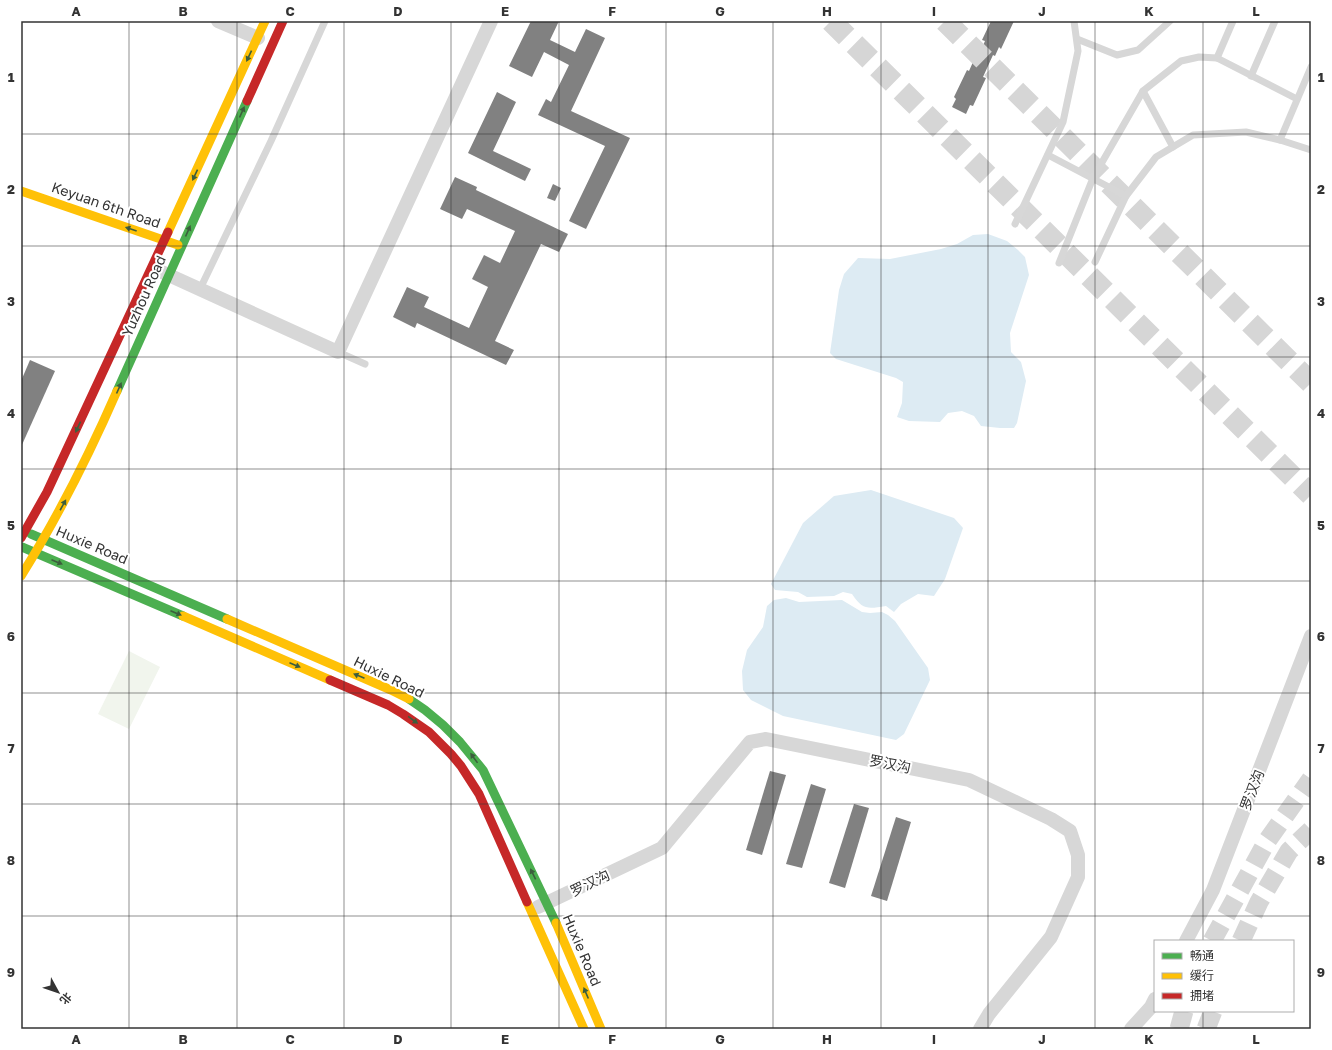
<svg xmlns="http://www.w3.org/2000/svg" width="1332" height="1050" viewBox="0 0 1332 1050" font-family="'Golos Text','Noto Sans SC',sans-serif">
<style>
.green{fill:#f1f5ed}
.water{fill:#ddebf3}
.building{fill:#818181}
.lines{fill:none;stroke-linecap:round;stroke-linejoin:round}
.secondary-tunnel{stroke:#d6d6d6;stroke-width:19;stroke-dasharray:19 10;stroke-linecap:butt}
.highway-tunnel{stroke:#d6d6d6;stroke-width:22;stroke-dasharray:22 11;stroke-linecap:butt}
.lane{stroke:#d7d7d7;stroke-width:7}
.street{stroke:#d7d7d7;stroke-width:14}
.fast{stroke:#4caf50;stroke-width:9}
.slow{stroke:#ffc107;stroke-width:9}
.jam{stroke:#c62828;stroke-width:9}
.oneway{fill:#3c5e3d}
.grid{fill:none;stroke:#333;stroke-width:1;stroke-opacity:0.55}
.labels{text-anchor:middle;stroke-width:4;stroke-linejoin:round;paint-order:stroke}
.street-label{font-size:14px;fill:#333;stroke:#fff}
.neatline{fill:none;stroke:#333;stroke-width:1.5}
.grid-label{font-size:13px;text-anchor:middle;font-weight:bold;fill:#333}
</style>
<rect width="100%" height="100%" fill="#fff"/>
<path class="green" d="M 129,651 L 160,667 L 129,729 L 98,714 Z"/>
<g class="water">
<path d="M 988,234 L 1007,241 L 1018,250 L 1025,257 L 1029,275 L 1010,333 L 1011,352 L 1021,362 L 1026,381 L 1017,423 L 1014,428 L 1000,428 L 981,426 L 974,416 L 962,411 L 948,413 L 940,422 L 909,421 L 897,417 L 902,403 L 903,382 L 896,378 L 836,359 L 830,353 L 839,290 L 844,274 L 858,258 L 890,259 L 941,249 L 957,244 L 973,235 Z"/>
<path d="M 871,490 L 954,518 L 963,528 L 945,579 L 934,596 L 918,594 L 901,604 L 894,612 L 886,606 C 867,609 863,610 852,594 L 843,592 L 834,596 L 807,597 L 798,592 L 775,590 L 771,584 L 803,523 L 834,496 Z"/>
<path d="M 786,598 L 799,602 L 842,600 L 862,612 L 870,613 L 882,612 L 888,615 L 895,621 L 928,668 L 930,680 L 904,734 L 896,740 L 783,716 L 751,700 L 743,690 L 742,671 L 747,650 L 763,627 L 767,606 L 774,600 Z"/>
</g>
<g class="building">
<path d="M 531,21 L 559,21 L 550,40 L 575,52 L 586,29 L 605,38 L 571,111 L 630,138 L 586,229 L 569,221 L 605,146 L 538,115 L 546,99 L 551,102 L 569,65 L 544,52 L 532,77 L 509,66 Z"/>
<path d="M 991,21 L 1014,21 L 1001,49 L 999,47 L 995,56 L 993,55 L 983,77 L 986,78 L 973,106 L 970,105 L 966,114 L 952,107 L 956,99 L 954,97 L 967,70 L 969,71 L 973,62 L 975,63 L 985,41 L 982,40 Z"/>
<path d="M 497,92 L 516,102 L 493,151 L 531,169 L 525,181 L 468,153 Z"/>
<path d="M 455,177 L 477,187 L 476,190 L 568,234 L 559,252 L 541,244 L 495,341 L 514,350 L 506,365 L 417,323 L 415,328 L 393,317 L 407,287 L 429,297 L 424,307 L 469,328 L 488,287 L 472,279 L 484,255 L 500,263 L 515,231 L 467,209 L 462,219 L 440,209 Z"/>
<path d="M 553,184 L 561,188 L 555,201 L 547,198 Z"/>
<path d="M 30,360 L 55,371 L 21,447 L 21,381 Z"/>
<path d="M 770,771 L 786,775 L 762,855 L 746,850 Z"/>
<path d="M 811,784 L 826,789 L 802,868 L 786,864 Z"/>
<path d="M 854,804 L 869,808 L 845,888 L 829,883 Z"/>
<path d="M 896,817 L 911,822 L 887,901 L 871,896 Z"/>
</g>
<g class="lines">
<g class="secondary-tunnel">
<path d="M 1212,941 L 1267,841 L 1311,779"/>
<path d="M 1241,941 L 1259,902 L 1289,851 L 1311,830"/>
<path d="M 1179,1029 L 1184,1011"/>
<path d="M 1206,1029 L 1213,1011"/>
</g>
<g class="highway-tunnel">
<path d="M 831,21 L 1311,495"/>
<path d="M 945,21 L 1311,383"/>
</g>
<g class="lane">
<path d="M 1077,39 L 1117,55 L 1138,50 L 1170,21"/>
<path d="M 1217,58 L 1233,21"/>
<path d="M 1251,76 L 1275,21"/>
<path d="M 1143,91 L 1173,147"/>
<path d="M 1280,140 L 1311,67"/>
<path d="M 1048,155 L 1126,196"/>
<path d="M 1015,224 L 1063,122 L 1078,51 L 1074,21"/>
<path d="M 1095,262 L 1126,196 L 1156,157 L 1193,135 L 1246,132 L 1280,140 L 1311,150"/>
<path d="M 1059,263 L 1093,178 L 1143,91 L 1181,61 L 1199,57 L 1217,58 L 1297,99"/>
<path d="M 200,289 L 271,141 L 325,21"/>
<path d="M 338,352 L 365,364"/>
</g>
<g class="street">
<path d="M 218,21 L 258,38"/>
<path d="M 162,272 L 338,352 L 491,21"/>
<path d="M 538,907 L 662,848 L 750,742 L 766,739 L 969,780 L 1051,819 L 1070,831 L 1078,855 L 1078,877 L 1051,937 L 989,1014 L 980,1029"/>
<path d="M 1186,941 L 1213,890 L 1311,636"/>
<path d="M 1131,1029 L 1151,1007 L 1155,999"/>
</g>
<g class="fast">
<path d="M 117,391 L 247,101"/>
<path d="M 31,534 L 227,619"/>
<path d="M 22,547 L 183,616"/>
<path d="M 409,699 L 425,710 L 443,725 L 460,742 L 483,770 L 556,923"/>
</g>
<g class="slow">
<path d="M 21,191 L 178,245"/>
<path d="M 168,232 L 265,21"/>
<path d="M 21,576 C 58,517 89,455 117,391"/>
<path d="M 183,616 L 330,680"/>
<path d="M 227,619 L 391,690 L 409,699"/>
<path d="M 527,902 L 584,1029"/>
<path d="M 556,923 L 601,1029"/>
</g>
<g class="jam">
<path d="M 247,101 L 283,21"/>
<path d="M 21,538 L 47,492 L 168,232"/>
<path d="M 330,680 L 388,705 L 403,714 L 429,732 L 451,754 L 461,766 L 479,794 L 527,902"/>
</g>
</g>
<defs><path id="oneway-solid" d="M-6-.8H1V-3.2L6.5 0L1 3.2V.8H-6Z"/></defs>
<g class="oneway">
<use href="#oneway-solid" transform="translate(249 56) rotate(115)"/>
<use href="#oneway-solid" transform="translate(242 112) rotate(-66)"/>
<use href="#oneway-solid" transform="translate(195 175) rotate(115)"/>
<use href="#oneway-solid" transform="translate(131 229) rotate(-161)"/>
<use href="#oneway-solid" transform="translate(188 231) rotate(-66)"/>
<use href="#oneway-solid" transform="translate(119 388) rotate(-66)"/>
<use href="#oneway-solid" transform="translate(78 427) rotate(115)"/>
<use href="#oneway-solid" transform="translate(63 505) rotate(-61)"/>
<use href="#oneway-solid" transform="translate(57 562) rotate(23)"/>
<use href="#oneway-solid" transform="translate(176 613) rotate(23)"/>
<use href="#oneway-solid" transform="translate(295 665) rotate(23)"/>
<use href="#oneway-solid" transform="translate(359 676) rotate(-157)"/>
<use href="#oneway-solid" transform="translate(413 720) rotate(36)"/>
<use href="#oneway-solid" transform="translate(474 758) rotate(-126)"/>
<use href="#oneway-solid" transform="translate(533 874) rotate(-116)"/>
<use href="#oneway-solid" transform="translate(586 993) rotate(-113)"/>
</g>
<path class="grid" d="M 129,21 L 129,1029M 237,21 L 237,1029M 344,21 L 344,1029M 451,21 L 451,1029M 559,21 L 559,1029M 666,21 L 666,1029M 773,21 L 773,1029M 881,21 L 881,1029M 988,21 L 988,1029M 1095,21 L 1095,1029M 1203,21 L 1203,941M 21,134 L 1311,134M 21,246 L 1311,246M 21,357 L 1311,357M 21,469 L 1311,469M 21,581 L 1311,581M 21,693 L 1311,693M 21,804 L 1311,804M 21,916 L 1311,916M 1203,1011 L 1203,1029"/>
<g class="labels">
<g class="street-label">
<text transform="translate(106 205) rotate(19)" y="5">Keyuan 6th Road</text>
<text transform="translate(144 296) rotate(-66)" y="5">Yuzhou Road</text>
<text transform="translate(92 545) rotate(23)" y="5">Huxie Road</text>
<text transform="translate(389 677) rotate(26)" y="5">Huxie Road</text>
<text transform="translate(890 764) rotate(11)" y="5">罗汉沟</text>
<text transform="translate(1252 790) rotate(-69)" y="5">罗汉沟</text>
<text transform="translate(590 883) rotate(-26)" y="5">罗汉沟</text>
<text transform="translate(582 950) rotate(67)" y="5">Huxie Road</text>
</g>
</g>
<rect width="1332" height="1050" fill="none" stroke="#ffffff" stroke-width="44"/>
<rect x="1154" y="940" width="140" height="72" fill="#ffffff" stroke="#adadad"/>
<rect x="1162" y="953" width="20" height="6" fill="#4caf50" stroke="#adadad"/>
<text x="1190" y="960" font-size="12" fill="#333333">畅通</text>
<rect x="1162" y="973" width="20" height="6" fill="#ffc107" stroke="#adadad"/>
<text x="1190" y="980" font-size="12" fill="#333333">缓行</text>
<rect x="1162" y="993" width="20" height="6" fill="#c62828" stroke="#adadad"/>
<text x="1190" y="1000" font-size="12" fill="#333333">拥堵</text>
<g transform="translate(58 992) rotate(130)" stroke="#ffffff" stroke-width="3" paint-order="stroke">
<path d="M0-3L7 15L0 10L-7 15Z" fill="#333333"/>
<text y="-6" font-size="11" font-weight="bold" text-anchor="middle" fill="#333333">北</text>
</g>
<rect x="22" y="22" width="1288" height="1006" class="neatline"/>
<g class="grid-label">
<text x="76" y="16">A</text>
<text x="183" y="16">B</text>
<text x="290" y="16">C</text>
<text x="398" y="16">D</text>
<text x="505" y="16">E</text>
<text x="612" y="16">F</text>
<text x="720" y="16">G</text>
<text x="827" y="16">H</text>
<text x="934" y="16">I</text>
<text x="1042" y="16">J</text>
<text x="1149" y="16">K</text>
<text x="1256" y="16">L</text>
<text x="11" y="82">1</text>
<text x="1321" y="82">1</text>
<text x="11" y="194">2</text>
<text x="1321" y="194">2</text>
<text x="11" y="306">3</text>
<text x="1321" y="306">3</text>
<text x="11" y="418">4</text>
<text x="1321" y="418">4</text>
<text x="11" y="530">5</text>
<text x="1321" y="530">5</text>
<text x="11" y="641">6</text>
<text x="1321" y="641">6</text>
<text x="11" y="753">7</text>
<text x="1321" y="753">7</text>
<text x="11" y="865">8</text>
<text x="1321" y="865">8</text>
<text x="11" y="977">9</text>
<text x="1321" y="977">9</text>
<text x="76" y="1044">A</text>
<text x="183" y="1044">B</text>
<text x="290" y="1044">C</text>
<text x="398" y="1044">D</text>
<text x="505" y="1044">E</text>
<text x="612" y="1044">F</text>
<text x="720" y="1044">G</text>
<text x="827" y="1044">H</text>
<text x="934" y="1044">I</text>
<text x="1042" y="1044">J</text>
<text x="1149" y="1044">K</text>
<text x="1256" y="1044">L</text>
</g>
</svg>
